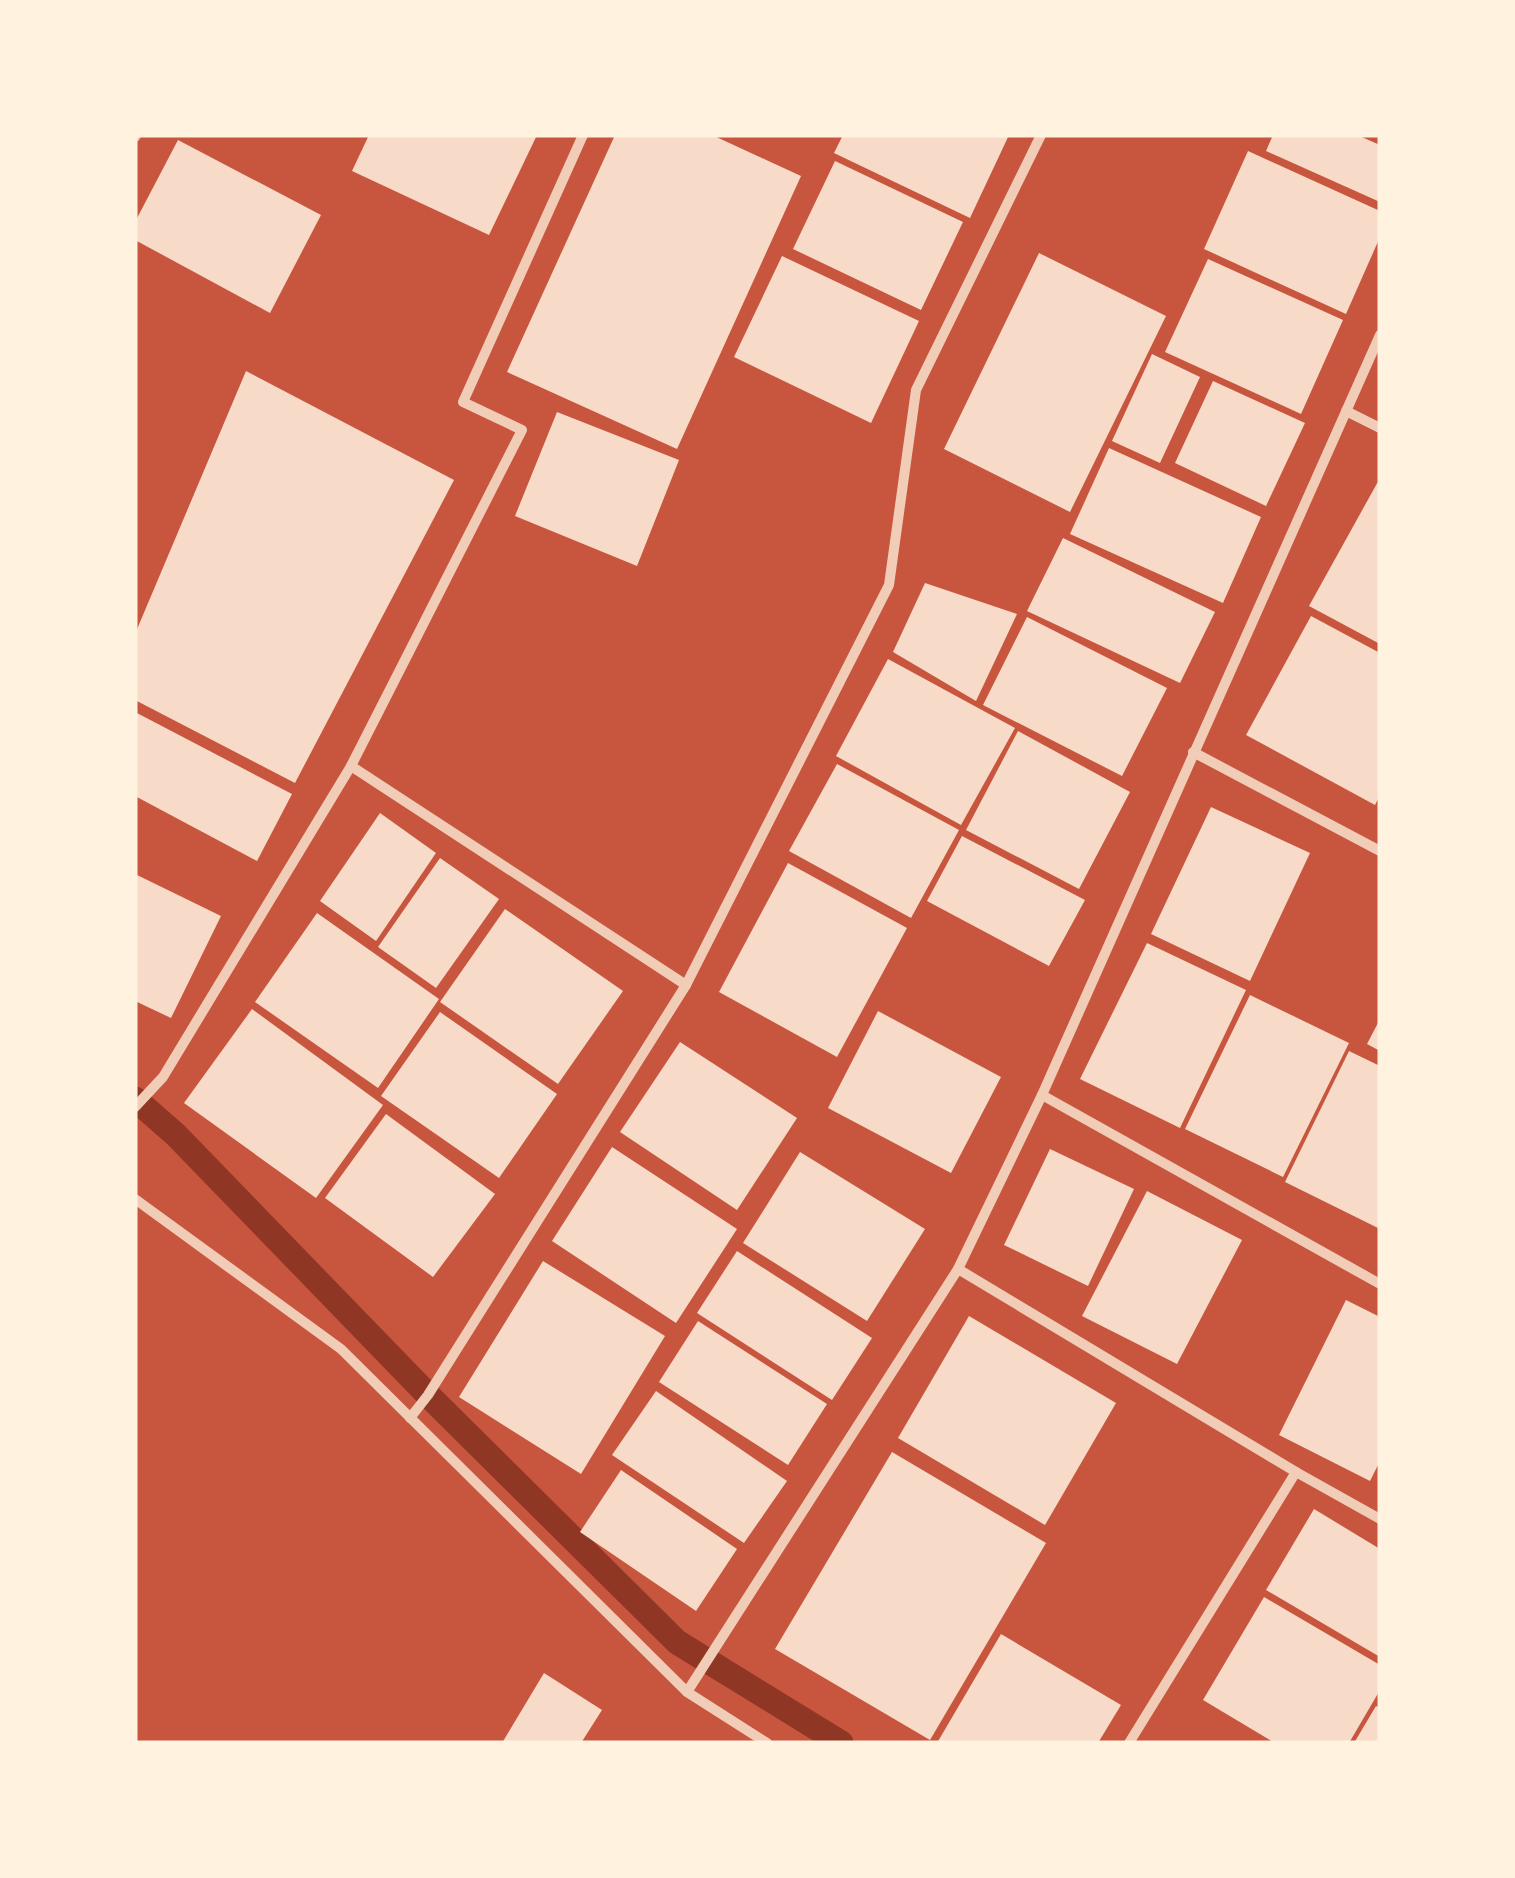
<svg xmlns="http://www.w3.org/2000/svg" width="1515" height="1878" viewBox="0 0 1515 1878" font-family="Commissioner,sans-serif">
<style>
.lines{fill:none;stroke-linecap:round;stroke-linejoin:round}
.stream{stroke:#8f3625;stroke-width:25}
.building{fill:#f7dbc8}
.minor{stroke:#f1ccb7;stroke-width:10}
</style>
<rect width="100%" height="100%" fill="#c8553d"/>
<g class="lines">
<path class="stream" d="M 135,1099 L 176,1135 L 428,1395 L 677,1642 L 841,1743"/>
</g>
<g class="building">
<path d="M 369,135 L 537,135 L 489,235 L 352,171 Z"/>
<path d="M 615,135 L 712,135 L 801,176 L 677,449 L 507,372 Z"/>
<path d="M 843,135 L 1009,135 L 970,218 L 834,153 Z"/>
<path d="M 1273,135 L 1357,135 L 1380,145 L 1380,202 L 1266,151 Z"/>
<path d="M 178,140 L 321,215 L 270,313 L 135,240 L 135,222 Z"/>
<path d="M 1248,151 L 1380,211 L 1380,237 L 1346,314 L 1204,249 Z"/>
<path d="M 835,161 L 963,222 L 921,310 L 793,249 Z"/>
<path d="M 1039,253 L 1166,316 L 1070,512 L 944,449 Z"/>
<path d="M 782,256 L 919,321 L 871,423 L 734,357 Z"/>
<path d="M 1208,259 L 1343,320 L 1301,414 L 1165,352 Z"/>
<path d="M 1152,354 L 1200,377 L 1160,463 L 1112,441 Z"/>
<path d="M 246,371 L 454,480 L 295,783 L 135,700 L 135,634 Z"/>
<path d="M 1213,381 L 1305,423 L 1266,506 L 1175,463 Z"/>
<path d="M 557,412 L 679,460 L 637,566 L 515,516 Z"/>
<path d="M 1109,448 L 1261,517 L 1223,603 L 1070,534 Z"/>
<path d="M 1380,478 L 1380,644 L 1309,606 Z"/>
<path d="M 1063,538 L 1215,612 L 1180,683 L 1027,611 Z"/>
<path d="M 925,583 L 1017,614 L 976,701 L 893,652 Z"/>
<path d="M 1311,616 L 1380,653 L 1380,795 L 1375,805 L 1246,735 Z"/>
<path d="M 1027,617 L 1167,688 L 1122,776 L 983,705 Z"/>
<path d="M 888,659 L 1015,728 L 961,825 L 836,756 Z"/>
<path d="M 135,712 L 292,794 L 257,861 L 135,796 Z"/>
<path d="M 1018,731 L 1130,792 L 1079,889 L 966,830 Z"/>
<path d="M 837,764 L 959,830 L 911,918 L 789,851 Z"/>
<path d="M 1211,807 L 1310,853 L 1250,981 L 1151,934 Z"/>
<path d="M 380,813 L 436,853 L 376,941 L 320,901 Z"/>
<path d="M 962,836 L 1085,900 L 1049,966 L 927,901 Z"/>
<path d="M 440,858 L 499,899 L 436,988 L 378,947 Z"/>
<path d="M 788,863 L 907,928 L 837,1057 L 719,992 Z"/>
<path d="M 135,874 L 221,916 L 171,1018 L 135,1001 Z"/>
<path d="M 505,909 L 623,991 L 558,1084 L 440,1002 Z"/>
<path d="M 317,913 L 439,999 L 378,1088 L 255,1002 Z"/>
<path d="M 1147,943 L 1246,990 L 1180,1128 L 1080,1079 Z"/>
<path d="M 1250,995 L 1349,1043 L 1283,1177 L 1185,1129 Z"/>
<path d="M 252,1009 L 383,1105 L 316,1198 L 184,1103 Z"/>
<path d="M 878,1011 L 1001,1077 L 951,1173 L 828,1108 Z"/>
<path d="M 440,1012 L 557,1094 L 499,1178 L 381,1096 Z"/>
<path d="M 1380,1019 L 1380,1051 L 1367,1044 Z"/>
<path d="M 680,1042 L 797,1118 L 737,1210 L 620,1132 Z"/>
<path d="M 1349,1051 L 1380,1066 L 1380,1229 L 1285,1182 Z"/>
<path d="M 386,1114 L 495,1194 L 433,1277 L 325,1198 Z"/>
<path d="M 612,1147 L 737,1229 L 676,1323 L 552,1241 Z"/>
<path d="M 1050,1149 L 1134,1189 L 1088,1286 L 1004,1245 Z"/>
<path d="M 800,1152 L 925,1229 L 867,1321 L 743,1243 Z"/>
<path d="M 1147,1191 L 1242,1240 L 1177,1364 L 1082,1316 Z"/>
<path d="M 737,1251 L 872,1338 L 832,1400 L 697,1313 Z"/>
<path d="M 543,1261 L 665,1336 L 581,1474 L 459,1397 Z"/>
<path d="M 1346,1300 L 1380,1317 L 1380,1461 L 1370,1481 L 1279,1435 Z"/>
<path d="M 969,1316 L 1116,1403 L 1045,1525 L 898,1438 Z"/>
<path d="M 698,1321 L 827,1404 L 788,1465 L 659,1382 Z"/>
<path d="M 656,1391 L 787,1481 L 744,1543 L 612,1455 Z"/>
<path d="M 892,1452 L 1046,1543 L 930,1740 L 775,1649 Z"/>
<path d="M 621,1470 L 737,1549 L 696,1611 L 580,1532 Z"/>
<path d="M 1314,1509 L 1380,1549 L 1380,1657 L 1266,1590 Z"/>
<path d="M 1264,1597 L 1380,1665 L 1380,1690 L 1349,1743 L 1275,1743 L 1203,1700 Z"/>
<path d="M 1001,1634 L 1121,1705 L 1098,1743 L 937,1743 Z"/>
<path d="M 544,1673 L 602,1710 L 581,1743 L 502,1743 Z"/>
<path d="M 1376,1706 L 1380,1708 L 1380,1743 L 1354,1743 Z"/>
</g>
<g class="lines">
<g class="minor">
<path d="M 135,137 L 136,135"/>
<path d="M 1346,411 L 1380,428"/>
<path d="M 1193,752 L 1380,851"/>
<path d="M 351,766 L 686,985"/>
<path d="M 1042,1095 L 1380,1284"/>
<path d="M 135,1107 L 163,1077 L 351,766 L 522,430 L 463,402 L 583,135"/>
<path d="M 135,1199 L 341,1349 L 687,1692 L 958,1269 L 1042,1095 L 1380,335"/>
<path d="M 958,1269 L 1296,1472 L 1129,1743"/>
<path d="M 410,1418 L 428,1395 L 686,985 L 889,585 L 916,390 L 1041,135"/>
<path d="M 1296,1472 L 1380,1519"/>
<path d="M 687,1692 L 767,1743"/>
</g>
</g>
<rect width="1515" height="1878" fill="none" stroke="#fff3e0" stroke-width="275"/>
</svg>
